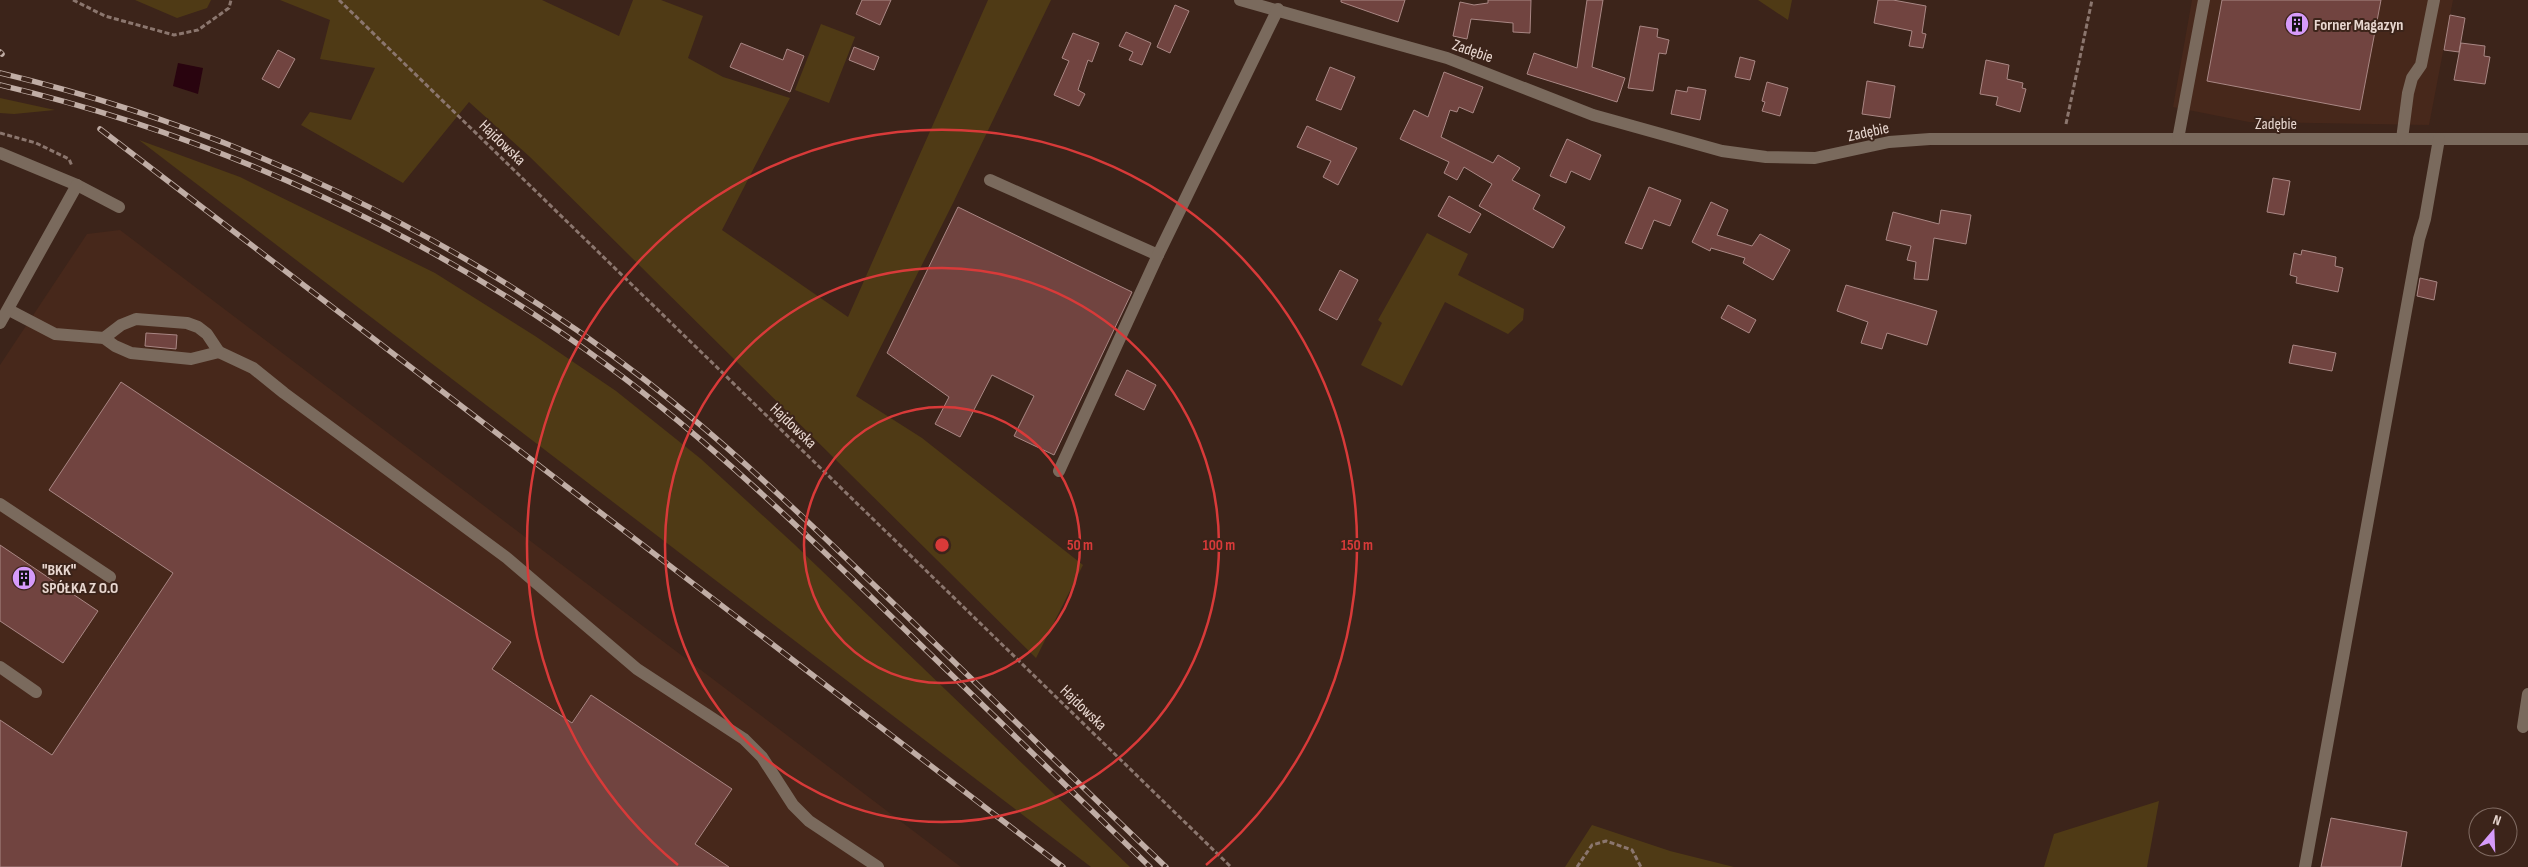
<svg xmlns="http://www.w3.org/2000/svg" width="2528" height="867" viewBox="0 0 2528 867" font-family="'Sofia Sans Condensed',sans-serif">
<style>
.built{fill:#47281b}
.green{fill:#4f3a15}
.water{fill:#29040f}
.building{fill:#714440;stroke:#a98784}
.lines{fill:none;stroke-linecap:round;stroke-linejoin:round}
.path{stroke:#8b766e;stroke-width:3;stroke-dasharray:5 2.5;stroke-linecap:butt}
.minor{stroke:#7a6a5d;stroke-width:12}
.rail-casing{stroke:#c0ada5;stroke-width:5.5}
.rail{stroke:#3c241a;stroke-width:4;stroke-dasharray:11;stroke-linecap:butt}
.ring{fill:none;stroke:#d83a39;stroke-width:2.5}
.labels{text-anchor:middle;stroke-width:4;stroke-linejoin:round;paint-order:stroke}
.poi-label{font-size:16px;font-weight:bold;fill:#e8d7d0;stroke:#3c241a;text-anchor:start}
.street-label{font-size:16px;fill:#e8d7d0;stroke:#3c241a}
.centre{fill:#d83a39;stroke:#3c241a;stroke-width:2.5}
.ring-label{font-size:15px;text-anchor:middle;font-weight:bold;fill:#d83a39;stroke:#3c241a;stroke-width:4;stroke-linejoin:round;paint-order:stroke}
</style>
<rect width="100%" height="100%" fill="#3c241a"/>
<g class="built">
<path d="M 2192,0 L 2453,0 L 2429,125 L 2249,122 L 2173,107 Z"/>
<path d="M 120,230 L 961,867 L 0,867 L 0,365 L 87,234 Z"/>
</g>
<g class="green">
<path d="M 135,0 L 211,0 L 207,8 L 177,18 Z"/>
<path d="M 280,0 L 542,0 L 619,36 L 633,0 L 661,0 L 703,16 L 688,58 L 723,77 L 790,98 L 722,230 L 848,317 L 988,0 L 1051,0 L 953,203 L 856,396 L 922,438 L 1083,565 L 1036,658 L 530,157 L 469,102 L 403,183 L 301,125 L 310,112 L 351,120 L 375,68 L 320,59 L 330,20 Z"/>
<path d="M 1758,0 L 1792,0 L 1788,20 Z"/>
<path d="M 821,24 L 855,37 L 829,103 L 795,90 Z"/>
<path d="M 0,98 L 55,110 L 14,114 L 0,113 Z"/>
<path d="M 139,140 L 240,177 L 435,273 L 535,336 L 616,391 L 701,459 L 795,545 L 1130,867 L 1091,867 Z"/>
<path d="M 1427,233 L 1468,254 L 1458,275 L 1524,309 L 1523,320 L 1508,334 L 1445,302 L 1402,386 L 1361,365 L 1382,323 L 1378,320 Z"/>
<path d="M 2159,801 L 2147,867 L 2044,867 L 2054,834 Z"/>
<path d="M 1592,825 L 1670,851 L 1734,867 L 1565,867 Z"/>
</g>
<path class="water" d="M 178,63 L 203,68 L 198,94 L 173,86 Z"/>
<g class="building">
<path d="M 862,0 L 891,0 L 880,25 L 856,14 Z"/>
<path d="M 1341,0 L 1405,0 L 1398,22 L 1341,2 Z"/>
<path d="M 1488,0 L 1531,0 L 1530,33 L 1513,32 L 1513,23 L 1471,19 L 1467,39 L 1453,36 L 1460,2 L 1474,5 L 1488,3 Z"/>
<path d="M 1587,0 L 1603,0 L 1592,67 L 1625,78 L 1617,102 L 1527,74 L 1534,53 L 1577,68 Z"/>
<path d="M 1878,0 L 1893,0 L 1926,6 L 1922,33 L 1926,34 L 1923,48 L 1909,46 L 1912,31 L 1874,23 Z"/>
<path d="M 2222,0 L 2381,0 L 2360,110 L 2207,81 Z"/>
<path d="M 1175,5 L 1189,11 L 1170,53 L 1157,47 Z"/>
<path d="M 2450,15 L 2465,18 L 2459,52 L 2444,50 Z"/>
<path d="M 1640,26 L 1658,29 L 1657,37 L 1669,40 L 1666,54 L 1659,53 L 1653,91 L 1628,88 Z"/>
<path d="M 1126,32 L 1151,43 L 1142,65 L 1129,60 L 1133,52 L 1119,46 Z"/>
<path d="M 1073,33 L 1099,43 L 1092,62 L 1088,60 L 1078,90 L 1085,94 L 1079,106 L 1054,95 L 1069,61 L 1062,58 Z"/>
<path d="M 741,43 L 783,60 L 787,49 L 804,56 L 790,92 L 730,67 Z"/>
<path d="M 2461,43 L 2485,46 L 2484,56 L 2490,57 L 2485,84 L 2454,80 Z"/>
<path d="M 854,47 L 879,57 L 874,70 L 849,60 Z"/>
<path d="M 278,50 L 295,59 L 279,88 L 262,79 Z"/>
<path d="M 1740,57 L 1755,61 L 1750,80 L 1735,77 Z"/>
<path d="M 1986,60 L 2009,65 L 2007,79 L 2023,83 L 2022,88 L 2026,89 L 2020,112 L 1996,105 L 1998,97 L 1980,94 Z"/>
<path d="M 1330,67 L 1355,77 L 1341,110 L 1316,100 Z"/>
<path d="M 1444,72 L 1483,87 L 1473,113 L 1459,107 L 1457,112 L 1450,110 L 1441,137 L 1493,163 L 1498,155 L 1520,168 L 1512,180 L 1540,195 L 1533,209 L 1565,227 L 1553,248 L 1479,206 L 1492,184 L 1464,167 L 1457,180 L 1444,173 L 1449,162 L 1400,139 L 1414,110 L 1428,117 Z"/>
<path d="M 1867,81 L 1895,86 L 1890,118 L 1862,114 Z"/>
<path d="M 1767,82 L 1788,88 L 1780,116 L 1762,111 L 1765,102 L 1762,101 Z"/>
<path d="M 1688,87 L 1706,90 L 1700,120 L 1671,114 L 1676,90 L 1687,92 Z"/>
<path d="M 1307,126 L 1357,148 L 1338,185 L 1323,177 L 1331,161 L 1297,147 Z"/>
<path d="M 1567,139 L 1601,155 L 1590,180 L 1571,171 L 1566,183 L 1550,176 Z"/>
<path d="M 2273,178 L 2290,181 L 2284,215 L 2267,212 Z"/>
<path d="M 1649,187 L 1681,200 L 1670,226 L 1654,220 L 1642,249 L 1625,243 Z"/>
<path d="M 1449,196 L 1481,214 L 1470,233 L 1438,216 Z"/>
<path d="M 1711,202 L 1728,210 L 1717,235 L 1752,246 L 1760,234 L 1790,250 L 1773,280 L 1743,263 L 1745,258 L 1711,248 L 1710,251 L 1692,242 Z"/>
<path d="M 958,207 L 1132,292 L 1054,455 L 1014,436 L 1034,396 L 992,375 L 960,437 L 935,424 L 949,397 L 887,353 Z"/>
<path d="M 1941,210 L 1971,215 L 1966,244 L 1934,238 L 1928,280 L 1914,279 L 1916,262 L 1907,260 L 1911,246 L 1886,240 L 1893,212 L 1939,224 Z"/>
<path d="M 2302,250 L 2336,257 L 2335,266 L 2343,268 L 2338,292 L 2296,283 L 2297,277 L 2290,275 L 2294,253 L 2301,255 Z"/>
<path d="M 1340,270 L 1358,280 L 1337,320 L 1319,310 Z"/>
<path d="M 2420,278 L 2437,282 L 2434,300 L 2417,296 Z"/>
<path d="M 1846,285 L 1937,311 L 1927,345 L 1887,333 L 1882,349 L 1861,343 L 1868,322 L 1837,311 Z"/>
<path d="M 1728,305 L 1756,320 L 1749,333 L 1721,318 Z"/>
<path d="M 146,333 L 177,335 L 176,349 L 145,346 Z"/>
<path d="M 2293,345 L 2336,353 L 2332,371 L 2289,363 Z"/>
<path d="M 1127,370 L 1156,385 L 1144,410 L 1115,395 Z"/>
<path d="M 121,382 L 511,642 L 492,669 L 572,723 L 591,695 L 732,789 L 695,844 L 729,867 L 0,867 L 0,720 L 52,755 L 173,573 L 49,490 Z"/>
<path d="M 0,545 L 98,611 L 63,663 L 0,621 Z"/>
<path d="M 2331,818 L 2407,832 L 2401,867 L 2321,867 Z"/>
</g>
<g class="lines">
<g class="path">
<path d="M 73,0 L 105,16 L 174,35 L 198,30 L 229,8 L 231,0"/>
<path d="M 339,0 L 1231,867"/>
<path d="M 2066,124 L 2092,0"/>
<path d="M 0,133 L 36,143 L 69,159 L 72,166"/>
<path d="M 1577,867 L 1592,845 L 1606,841 L 1632,850 L 1641,867"/>
</g>
<g class="minor">
<path d="M 1240,0 L 1447,58 L 1593,115 L 1722,151 L 1766,157 L 1815,158 L 1889,142 L 1930,139 L 2528,139"/>
<path d="M 2178,139 L 2204,0"/>
<path d="M 2402,139 L 2408,93 L 2412,78 L 2421,65 L 2434,0"/>
<path d="M 0,153 L 77,185 L 119,207"/>
<path d="M 990,180 L 1158,255"/>
<path d="M 9,310 L 55,334 L 104,338 L 115,346 L 131,353 L 191,359 L 219,352"/>
<path d="M 0,323 L 77,185"/>
<path d="M 104,338 L 121,325 L 136,319 L 187,323 L 198,327 L 207,334 L 219,352 L 253,368 L 284,393 L 507,558 L 637,669 L 744,739 L 762,757 L 793,805 L 809,821 L 878,867"/>
<path d="M 1059,471 L 1158,255 L 1278,9"/>
<path d="M 0,504 L 110,577"/>
<path d="M 0,667 L 36,692"/>
<path d="M 2523,727 L 2528,694"/>
<path d="M 2305,867 L 2419,239 L 2425,219 L 2439,139"/>
</g>
<g class="rail-casing">
<g id="rail">
<path d="M 0,52 L 2,54"/>
<path d="M 0,73 C 234,129 455,233 645,380 C 725,442 798,512 871,582 C 970,676 1067,773 1166,867"/>
<path d="M 0,85 C 219,137 427,232 608,366 C 711,442 803,531 895,620 C 980,702 1065,785 1150,867"/>
<path d="M 100,129 L 1063,867"/>
</g>
</g>
<use href="#rail" class="rail"/>
</g>
<g class="ring">
<circle cx="942" cy="545" r="138"/>
<circle cx="942" cy="545" r="277"/>
<path d="M678 865A415 415 0 1 1 1206 865"/>
</g>
<defs>
<g id="building-disc" transform="scale(1.25)"><circle r="9.5" fill="#d69bfa" stroke="#3c241a"/><path d="M-4-6H4V6H1V3H-1V6H-4ZM-2.5-4.3h1.7v1.8h-1.7ZM.8-4.3h1.7v1.8H.8ZM-2.5-1h1.7V.8h-1.7ZM.8-1h1.7V.8H.8Z" fill="#111"/></g>
</defs>
<g fill-rule="evenodd">
<use href="#building-disc" x="2297" y="24"/>
<use href="#building-disc" x="24" y="578"/>
</g>
<g class="labels">
<g class="poi-label">
<text x="2314" y="30">Forner Magazyn</text>
<text x="42" y="575">"BKK"<tspan x="42" dy="18">SPÓŁKA Z O.O</tspan></text>
</g>
<g class="street-label">
<text transform="translate(1473 50) rotate(19)" y="6">Zadębie</text>
<text x="2276" y="129">Zadębie</text>
<text transform="translate(1868 131) rotate(-12)" y="6">Zadębie</text>
<text transform="translate(503 142) rotate(44)" y="6">Hajdowska</text>
<text transform="translate(794 425) rotate(44)" y="6">Hajdowska</text>
<text transform="translate(1084 707) rotate(44)" y="6">Hajdowska</text>
</g>
</g>
<circle cx="942" cy="545" r="8" class="centre"/>
<g class="ring-label">
<text x="1080" y="550">50 m</text>
<text x="1219" y="550">100 m</text>
<text x="1357" y="550">150 m</text>
</g>
<g transform="translate(2493 832) rotate(19)"><circle r="24" fill="#3c241a" stroke="#816c63"/>
<path d="M0-4L9 19L0 12L-9 19Z" fill="#d69bfa"/>
<text y="-8" font-size="14" font-weight="bold" text-anchor="middle" fill="#e8d7d0">N</text>
</g>
</svg>
